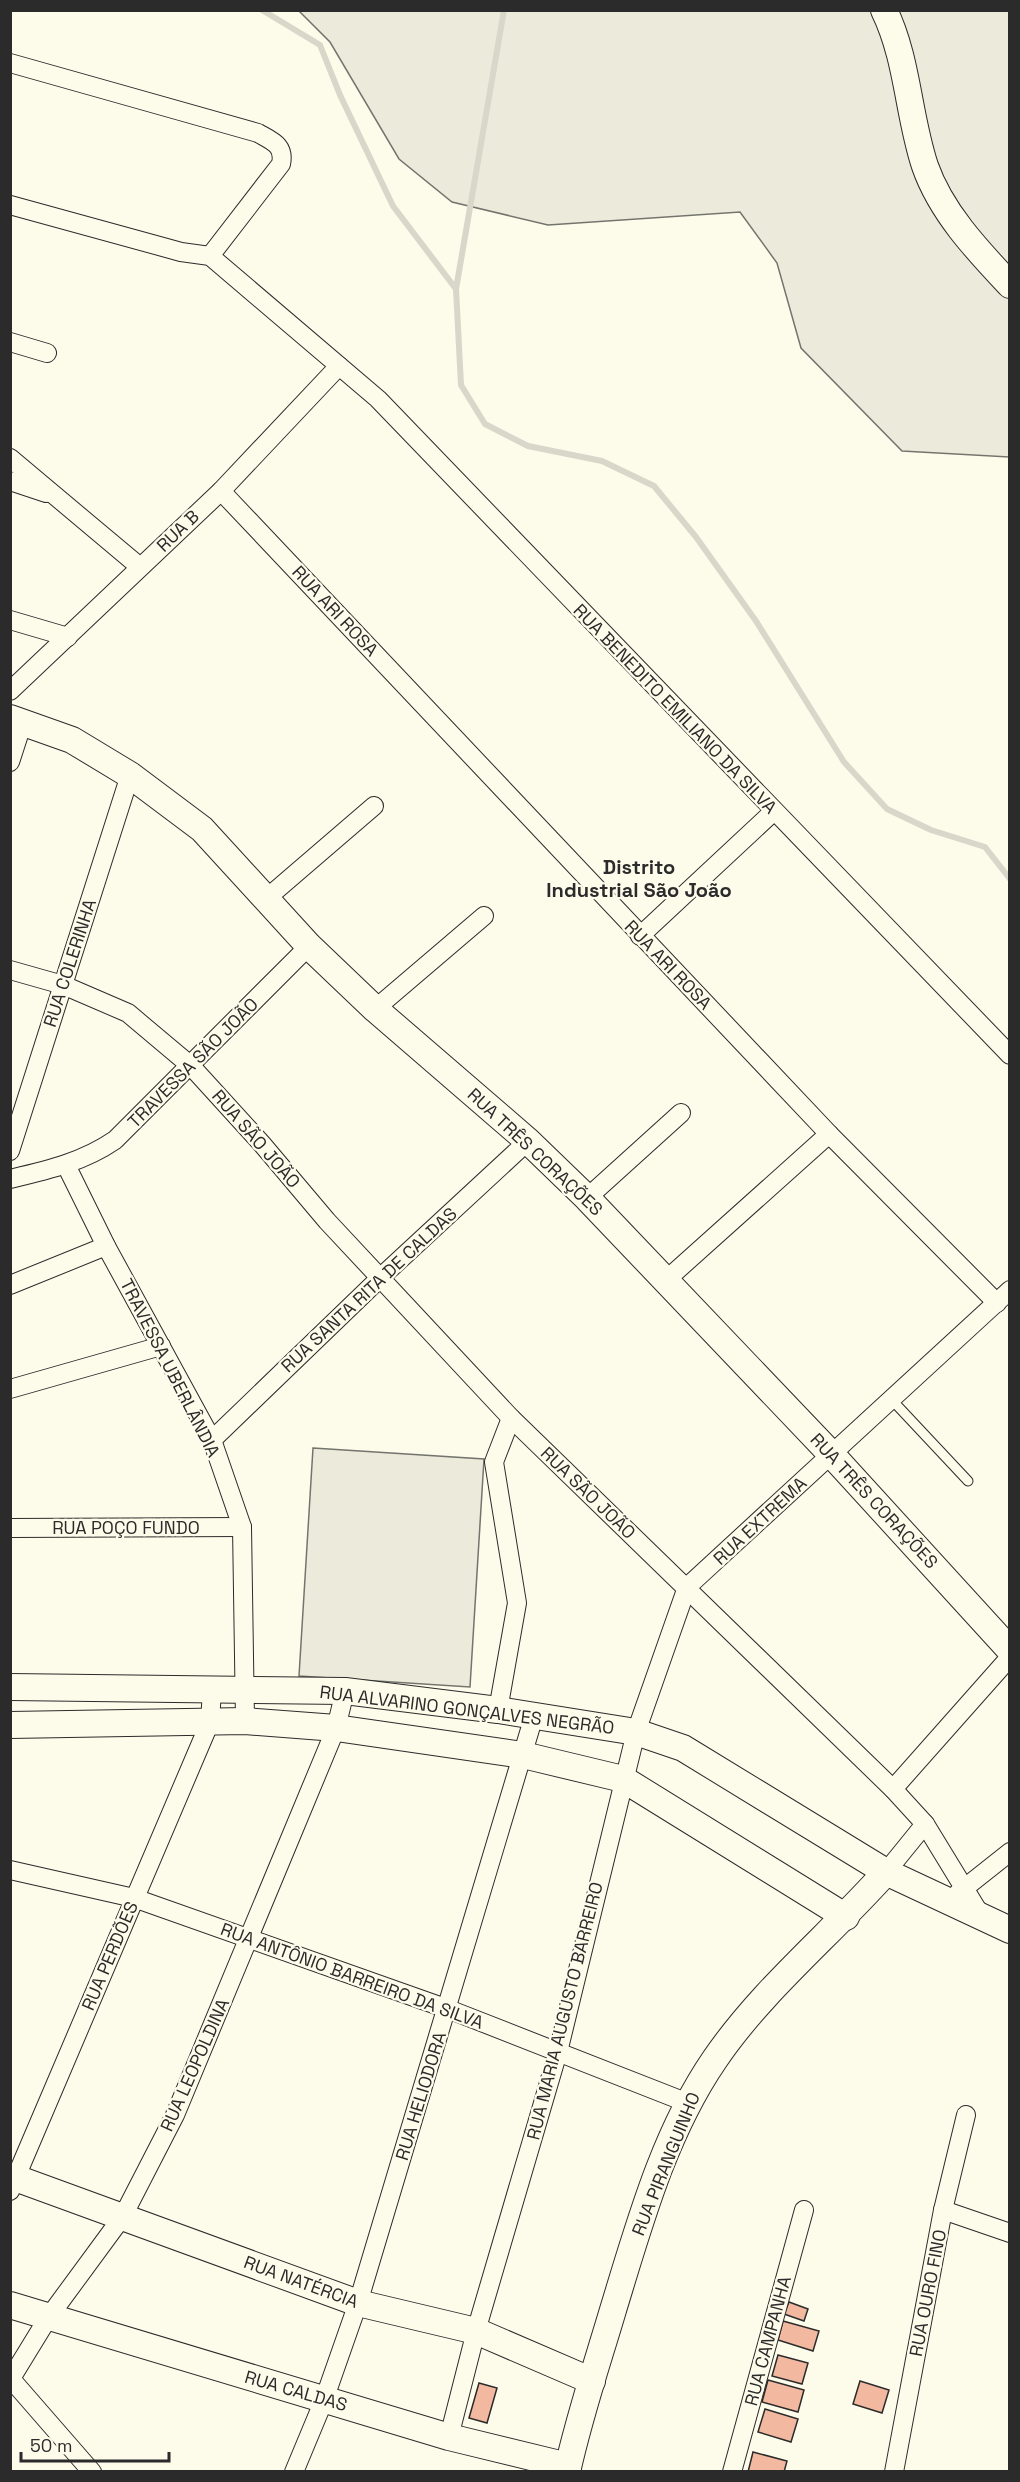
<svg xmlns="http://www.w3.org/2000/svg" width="1020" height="2482" viewBox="0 0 1020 2482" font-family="'Space Grotesk',sans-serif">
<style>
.green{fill:#ecebdb;stroke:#74746e;stroke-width:1.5}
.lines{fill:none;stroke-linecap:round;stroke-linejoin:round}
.stream{stroke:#d8d7c9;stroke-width:6}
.building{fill:#f2b8a0;stroke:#2b2b2b;stroke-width:1.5}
.lane-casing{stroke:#2b2b2b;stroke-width:11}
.street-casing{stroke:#2b2b2b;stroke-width:20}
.secondary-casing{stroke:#2b2b2b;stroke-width:28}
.lane{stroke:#fdfbea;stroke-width:9}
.street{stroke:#fdfbea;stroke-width:18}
.secondary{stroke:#fdfbea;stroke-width:26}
.labels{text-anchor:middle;stroke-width:4.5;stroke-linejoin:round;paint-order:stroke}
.street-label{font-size:18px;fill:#2b2b2b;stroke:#fdfbea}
.neighbourhood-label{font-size:20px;font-weight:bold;fill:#2b2b2b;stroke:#fdfbea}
</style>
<rect width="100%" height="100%" fill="#fdfbea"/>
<g class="green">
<path d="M 299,11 L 1009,11 L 1009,457 L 902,451 L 801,348 L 777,263 L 740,212 L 548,225 L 452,202 L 399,159 L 330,42 Z"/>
<path d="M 313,1448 L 484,1459 L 470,1687 L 299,1676 Z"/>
</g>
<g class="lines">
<g class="stream">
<path d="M 262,10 L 320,45 L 340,95 L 393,206 L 456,289 L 461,385 L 485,424 L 528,446 L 602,461 L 654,486 L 696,537 L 756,621 L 844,762 L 887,809 L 931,830 L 985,847 L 1010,879"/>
<path d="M 456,289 L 504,10"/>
</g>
</g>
<g class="building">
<path d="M 789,2302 L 808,2309 L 804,2321 L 784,2314 Z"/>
<path d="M 783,2321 L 819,2331 L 813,2351 L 778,2340 Z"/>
<path d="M 778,2355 L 808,2363 L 802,2384 L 772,2376 Z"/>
<path d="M 768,2380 L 804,2390 L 798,2412 L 762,2402 Z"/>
<path d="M 860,2381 L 889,2390 L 882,2413 L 853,2404 Z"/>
<path d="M 479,2383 L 497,2388 L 487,2423 L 469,2418 Z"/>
<path d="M 765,2409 L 798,2419 L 791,2442 L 758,2432 Z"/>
<path d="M 753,2452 L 787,2461 L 784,2472 L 748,2472 Z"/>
</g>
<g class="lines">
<g class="lane-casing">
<path id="lane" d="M 892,1400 L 968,1481"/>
</g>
<g class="street-casing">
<g id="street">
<path d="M 10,63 L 258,133 C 272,141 285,145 281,164 L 210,256"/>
<path d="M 10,205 L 181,252 L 210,256 L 378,399 L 1010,1055"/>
<path d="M 10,342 L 47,353"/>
<path d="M 10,458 L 140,567"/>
<path d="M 10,481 L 46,493"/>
<path d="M 221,491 L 829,1134 L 997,1303"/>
<path d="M 10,620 L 68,637"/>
<path d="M 10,691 L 221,491 L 339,366"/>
<path d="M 10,762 L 23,722"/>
<path d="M 267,898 L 374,806"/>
<path d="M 640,936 L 773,812"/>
<path d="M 10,970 L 63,985 L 128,1013 L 191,1066 L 262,1144 L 327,1221 L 511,1418 L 893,1789 L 925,1824 L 983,1919"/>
<path d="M 375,1009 L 484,916"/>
<path d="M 10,1151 L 130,775"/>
<path d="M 66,1165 L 106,1246 L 212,1440 L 242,1527 L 245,1721"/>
<path d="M 10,1179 C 48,1170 83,1162 115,1140 L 309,946"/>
<path d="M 587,1198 L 681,1113"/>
<path d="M 665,1281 L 829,1134"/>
<path d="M 10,1285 L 106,1246"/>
<path d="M 10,1389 L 161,1346"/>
<path d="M 212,1440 L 380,1278 L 528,1141"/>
<path d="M 10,1528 L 242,1527"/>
<path d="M 498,1710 L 517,1603 L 494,1462 L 511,1418"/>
<path d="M 893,1789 L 1010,1657"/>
<path d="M 10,1870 L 134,1898 L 448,2009 L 688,2103"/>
<path d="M 886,1872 L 925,1824"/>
<path d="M 957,1894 L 1010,1852"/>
<path d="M 10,2191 L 210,1722 L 212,1690"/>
<path d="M 943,2210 L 1010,2233"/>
<path d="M 11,2379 L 92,2472"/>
<path d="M 10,2380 L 48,2318 L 123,2216 L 175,2115 L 336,1728 L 345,1691"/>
<path d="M 449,2437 L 476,2331 L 558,2052 L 636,1732 L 687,1587 L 1010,1290"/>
<path d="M 294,2472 L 324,2400 L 358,2303 L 534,1716"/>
<path d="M 732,2472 L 804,2210"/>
<path d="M 894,2472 L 943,2210 L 966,2115"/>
</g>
</g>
<g class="secondary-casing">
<g id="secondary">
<path d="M 884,10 C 908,59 908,115 925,166 C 941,212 977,250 1010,285"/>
<path d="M 10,718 L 72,740 L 130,775 L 202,829 L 309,946 L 375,1009 L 528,1141 L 587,1198 L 832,1455 L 1010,1650"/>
<path d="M 10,1687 L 345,1691 L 498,1710 L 636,1732 L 683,1748 L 886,1872 L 1010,1930"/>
<path d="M 10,1725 L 245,1721 L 336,1728 L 523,1755 L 623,1779 L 846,1917"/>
<path d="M 10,2176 L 358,2303 L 476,2331 L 592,2381"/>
<path d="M 10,2305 L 449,2437 L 568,2466"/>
<path d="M 567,2472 C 579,2417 597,2364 613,2310 C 639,2225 664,2133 715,2059 C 762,1990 830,1935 886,1872"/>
</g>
</g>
<use href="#lane" class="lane"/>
<use href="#street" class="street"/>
<use href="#secondary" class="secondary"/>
</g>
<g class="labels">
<g class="street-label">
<text transform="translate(178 531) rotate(-44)" y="6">RUA B</text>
<text transform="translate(335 611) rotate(47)" y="6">RUA ARI ROSA</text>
<text transform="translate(675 709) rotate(46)" y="6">RUA BENEDITO EMILIANO DA SILVA</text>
<text transform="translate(70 963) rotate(-72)" y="6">RUA COLERINHA</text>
<text transform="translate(668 965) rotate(46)" y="6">RUA ARI ROSA</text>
<text transform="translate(193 1063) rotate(-45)" y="6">TRAVESSA SÃO JOÃO</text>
<text transform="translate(256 1139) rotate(49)" y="6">RUA SÃO JOÃO</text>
<text transform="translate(535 1152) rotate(43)" y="6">RUA TRÊS CORAÇÕES</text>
<text transform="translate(369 1290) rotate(-43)" y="6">RUA SANTA RITA DE CALDAS</text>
<text transform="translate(170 1368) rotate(63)" y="6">TRAVESSA UBERLÂNDIA</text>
<text transform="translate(588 1493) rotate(44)" y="6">RUA SÃO JOÃO</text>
<text transform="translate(874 1501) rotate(47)" y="6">RUA TRÊS CORAÇÕES</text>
<text transform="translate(760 1521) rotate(-43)" y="6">RUA EXTREMA</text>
<text x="126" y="1534">RUA POÇO FUNDO</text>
<text transform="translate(467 1710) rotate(7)" y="6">RUA ALVARINO GONÇALVES NEGRÃO</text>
<text transform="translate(110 1956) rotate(-67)" y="6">RUA PERDÕES</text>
<text transform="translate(352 1976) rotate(20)" y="6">RUA ANTÔNIO BARREIRO DA SILVA</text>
<text transform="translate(565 2011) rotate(-76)" y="6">RUA MARIA AUGUSTO BARREIRO</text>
<text transform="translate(195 2065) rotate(-66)" y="6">RUA LEOPOLDINA</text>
<text transform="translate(421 2096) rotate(-73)" y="6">RUA HELIODORA</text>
<text transform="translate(666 2164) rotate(-68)" y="6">RUA PIRANGUINHO</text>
<text transform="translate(301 2282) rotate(20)" y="6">RUA NATÉRCIA</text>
<text transform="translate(928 2293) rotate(-79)" y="6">RUA OURO FINO</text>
<text transform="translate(768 2341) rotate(-75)" y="6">RUA CAMPANHA</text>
<text transform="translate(296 2391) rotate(16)" y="6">RUA CALDAS</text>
</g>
<g class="neighbourhood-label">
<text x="639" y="874">Distrito<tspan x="639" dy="23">Industrial São João</tspan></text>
</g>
</g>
<rect width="1020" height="2482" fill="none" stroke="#2b2b2b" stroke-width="24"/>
<path d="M21 2452v9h148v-9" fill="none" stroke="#2b2b2b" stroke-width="3"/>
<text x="30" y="2452" font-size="18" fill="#2b2b2b" stroke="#fdfbea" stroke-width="4.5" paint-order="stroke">50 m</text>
</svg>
